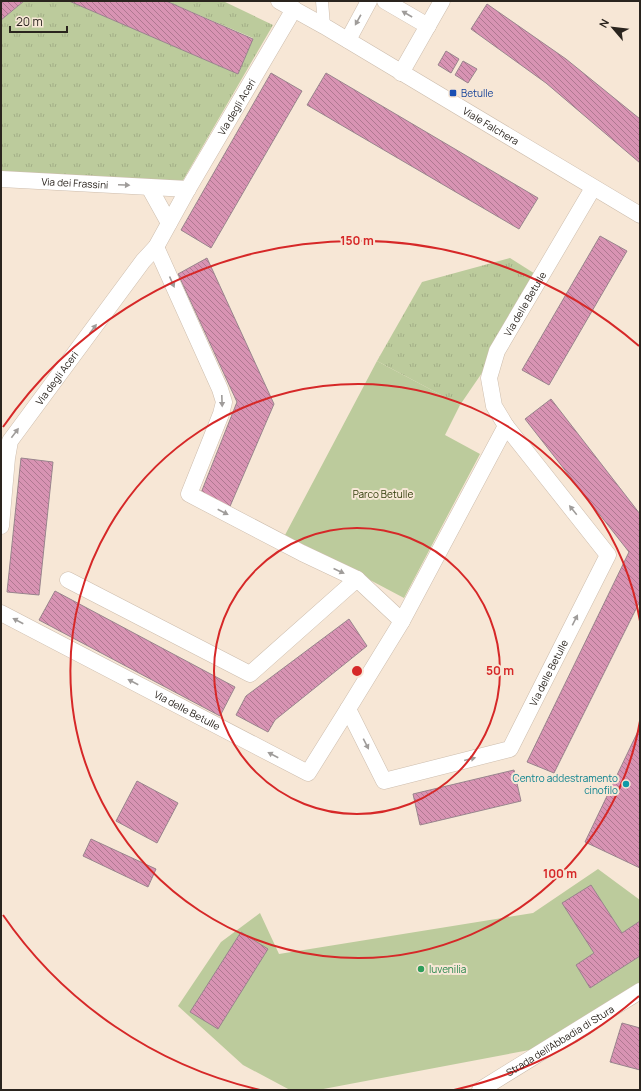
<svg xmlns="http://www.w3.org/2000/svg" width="641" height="1091" viewBox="0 0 641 1091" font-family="Manrope,sans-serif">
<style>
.grass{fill:url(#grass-tufts)}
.green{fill:#bccb9c}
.building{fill:url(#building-back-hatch);stroke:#99848d}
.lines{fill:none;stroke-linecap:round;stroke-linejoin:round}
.pedestrian-casing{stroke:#cdbdad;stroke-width:13}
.minor-casing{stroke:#cdbdad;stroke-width:17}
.pedestrian{stroke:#fff;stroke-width:12}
.minor{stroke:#fff;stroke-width:16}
.oneway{fill:#9f9c9a}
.ring{fill:none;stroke:#d62828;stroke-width:2}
.transit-dot{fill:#1a4fb4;stroke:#f7e7d6;stroke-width:1.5}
.culture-dot{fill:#0f9aa8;stroke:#f7e7d6;stroke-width:1.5}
.leisure-dot{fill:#2e9e5b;stroke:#f7e7d6;stroke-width:1.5}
.labels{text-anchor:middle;stroke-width:4;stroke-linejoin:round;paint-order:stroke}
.transit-label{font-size:10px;fill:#164399;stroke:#f7e7d6;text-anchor:start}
.street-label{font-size:10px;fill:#2a241e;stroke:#f7e7d6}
.park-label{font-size:10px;fill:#313d0a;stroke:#f7e7d6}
.culture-label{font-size:10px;fill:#0d838f;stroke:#f7e7d6;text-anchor:end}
.leisure-label{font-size:10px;fill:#27864d;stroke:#f7e7d6;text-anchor:start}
.centre{fill:#d62828;stroke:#f7e7d6;stroke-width:2}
.ring-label{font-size:12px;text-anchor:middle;font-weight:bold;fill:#d62828;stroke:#f7e7d6;stroke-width:4;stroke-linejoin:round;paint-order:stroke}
</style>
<defs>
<pattern id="grass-tufts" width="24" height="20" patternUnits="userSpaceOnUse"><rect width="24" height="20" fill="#bccb9c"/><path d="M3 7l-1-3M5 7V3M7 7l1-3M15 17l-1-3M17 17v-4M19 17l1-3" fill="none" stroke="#a2ae86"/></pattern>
<pattern id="building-back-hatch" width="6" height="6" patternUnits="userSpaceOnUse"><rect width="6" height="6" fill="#d893b3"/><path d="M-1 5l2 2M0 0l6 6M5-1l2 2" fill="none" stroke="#af7891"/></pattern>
</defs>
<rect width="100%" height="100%" fill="#f7e7d6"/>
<g class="grass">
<path d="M 24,1 L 69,1 L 238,74 L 253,38 L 166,1 L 223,1 L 273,25 L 182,182 L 1,172 L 1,20 Z"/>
<path d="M 510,258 L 540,277 L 497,351 L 460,405 L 377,361 L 422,282 Z"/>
</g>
<g class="green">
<path d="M 377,361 L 460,405 L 445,435 L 480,454 L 404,598 L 285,535 Z"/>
<path d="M 598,869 L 640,900 L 640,985 L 556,1045 L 318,1090 L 290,1090 L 243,1065 L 178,1006 L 221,942 L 260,913 L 279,954 L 533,913 Z"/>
</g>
<g class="building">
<path d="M 1,1 L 24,1 L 1,20 Z"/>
<path d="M 69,1 L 166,1 L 253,39 L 238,74 Z"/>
<path d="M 487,4 L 566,59 L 640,119 L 640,163 L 546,83 L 471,29 Z"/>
<path d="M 446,51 L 459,59 L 451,73 L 438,65 Z"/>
<path d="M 463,61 L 477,69 L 468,83 L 455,75 Z"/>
<path d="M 271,73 L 302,91 L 211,248 L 181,230 Z"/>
<path d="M 326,73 L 538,198 L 519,229 L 307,105 Z"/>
<path d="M 600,236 L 627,251 L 549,385 L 522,370 Z"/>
<path d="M 207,258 L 274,404 L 228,511 L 199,498 L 237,402 L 178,274 Z"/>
<path d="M 551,399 L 640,514 L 640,601 L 554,773 L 527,762 L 629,552 L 525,419 Z"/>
<path d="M 21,458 L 53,462 L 39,595 L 7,592 Z"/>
<path d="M 55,591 L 235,687 L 220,716 L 39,620 Z"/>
<path d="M 349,619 L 367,646 L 275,720 L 268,732 L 236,715 L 246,696 Z"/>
<path d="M 640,727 L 640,868 L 585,842 Z"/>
<path d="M 514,770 L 521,801 L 420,825 L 413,794 Z"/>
<path d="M 137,781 L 178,803 L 157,843 L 116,821 Z"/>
<path d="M 91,839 L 156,869 L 148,887 L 83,856 Z"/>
<path d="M 591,885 L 622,933 L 640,921 L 640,956 L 590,988 L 576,965 L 594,953 L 562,903 Z"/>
<path d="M 241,932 L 268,949 L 218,1029 L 190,1012 Z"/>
<path d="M 622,1023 L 640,1028 L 640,1070 L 610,1062 Z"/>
</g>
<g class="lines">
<g class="pedestrian-casing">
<path id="pedestrian" d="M 322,1 L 324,26"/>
</g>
<g class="minor-casing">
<g id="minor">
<path id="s1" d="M 279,1 L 324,26 L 640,215"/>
<path d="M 385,1 L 428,26"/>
<path d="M 348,40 L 369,1"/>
<path d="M 401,73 L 442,1"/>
<path id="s2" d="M 1,179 L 188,189"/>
<path d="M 149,187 L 169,223"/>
<path d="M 156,247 L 220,389 L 224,402 L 221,414 L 189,494 L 302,553 L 357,579"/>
<path id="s3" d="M 1,526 L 7,458 L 10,441 L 143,261 L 156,247 L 188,189 L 294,9"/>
<path d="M 68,580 L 250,674 L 357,579 L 402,621"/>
<path id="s4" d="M 1,613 L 308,773 L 348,709 L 402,621 L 506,426"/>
<path id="s5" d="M 348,709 L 384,781 L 510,749 L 608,555 L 506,426 L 494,406 L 489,378 L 497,351 L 593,188"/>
<path id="s6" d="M 480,1090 L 640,991"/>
</g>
</g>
<use href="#pedestrian" class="pedestrian"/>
<use href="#minor" class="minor"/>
</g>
<defs><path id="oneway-solid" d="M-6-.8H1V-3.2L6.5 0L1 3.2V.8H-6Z"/></defs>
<g class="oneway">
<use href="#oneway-solid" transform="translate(407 14) rotate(-150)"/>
<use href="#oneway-solid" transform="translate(358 20) rotate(119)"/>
<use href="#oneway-solid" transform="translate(124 185) rotate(3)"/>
<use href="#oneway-solid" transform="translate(172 282) rotate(66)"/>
<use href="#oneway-solid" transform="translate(93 329) rotate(-53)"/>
<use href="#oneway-solid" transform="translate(222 401) rotate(88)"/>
<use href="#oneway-solid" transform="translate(15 433) rotate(-53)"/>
<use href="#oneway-solid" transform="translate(573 510) rotate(-129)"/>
<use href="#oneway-solid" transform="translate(223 512) rotate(27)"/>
<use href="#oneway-solid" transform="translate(339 571) rotate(25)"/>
<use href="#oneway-solid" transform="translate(575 620) rotate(-63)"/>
<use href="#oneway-solid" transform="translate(18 621) rotate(-152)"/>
<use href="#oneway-solid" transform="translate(133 682) rotate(-152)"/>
<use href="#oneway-solid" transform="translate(366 744) rotate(63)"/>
<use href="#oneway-solid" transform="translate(273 755) rotate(-152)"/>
<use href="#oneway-solid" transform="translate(470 759) rotate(-14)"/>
</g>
<g class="ring">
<circle cx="357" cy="671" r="143"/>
<path d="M640 721A287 287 0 1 1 640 621"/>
<path d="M639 996A430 430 0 0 1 454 1090M260 1090A430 430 0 0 1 3 915M3 427A430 430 0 0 1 639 346"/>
</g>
<rect class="transit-dot" x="449" y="89" width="8" height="8" rx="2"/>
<circle class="culture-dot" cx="626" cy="784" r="4"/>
<circle class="leisure-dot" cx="421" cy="969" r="4"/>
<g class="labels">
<g class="transit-label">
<text x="461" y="97">Betulle</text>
</g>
<g class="street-label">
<text dy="4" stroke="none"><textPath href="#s3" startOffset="490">Via degli Aceri</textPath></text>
<text dy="4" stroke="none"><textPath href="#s1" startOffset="246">Viale Falchera</textPath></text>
<text dy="4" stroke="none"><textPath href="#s2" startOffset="74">Via dei Frassini</textPath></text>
<text dy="4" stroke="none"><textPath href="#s5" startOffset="727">Via delle Betulle</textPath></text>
<text dy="4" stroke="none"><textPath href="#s3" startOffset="164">Via degli Aceri</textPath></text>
<text dy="4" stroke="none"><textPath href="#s5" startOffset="296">Via delle Betulle</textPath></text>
<text dy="4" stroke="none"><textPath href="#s4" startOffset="210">Via delle Betulle</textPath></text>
<text dy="4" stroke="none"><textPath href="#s6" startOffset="94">Strada dell'Abbadia di Stura</textPath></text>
</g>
<g class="park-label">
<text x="383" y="498">Parco Betulle</text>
</g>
<g class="culture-label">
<text x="618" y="782">Centro addestramento<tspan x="618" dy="12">cinofilo</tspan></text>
</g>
<g class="leisure-label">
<text x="429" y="973">Iuvenilia</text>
</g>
</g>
<circle cx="357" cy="671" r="6" class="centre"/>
<g class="ring-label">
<text x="357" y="245">150 m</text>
<text x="500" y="675">50 m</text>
<text x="560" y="878">100 m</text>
</g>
<rect width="641" height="1091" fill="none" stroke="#2a241e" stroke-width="4"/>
<g transform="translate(613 28) rotate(298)" stroke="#f7e7d6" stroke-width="3" paint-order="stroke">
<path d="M0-3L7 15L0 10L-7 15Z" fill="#2a241e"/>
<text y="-6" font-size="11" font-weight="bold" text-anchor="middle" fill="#2a241e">N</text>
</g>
<path d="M10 26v6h57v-6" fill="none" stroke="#2a241e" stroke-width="2"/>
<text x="16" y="26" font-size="12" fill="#2a241e" stroke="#f7e7d6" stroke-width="3" paint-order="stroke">20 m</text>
</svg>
